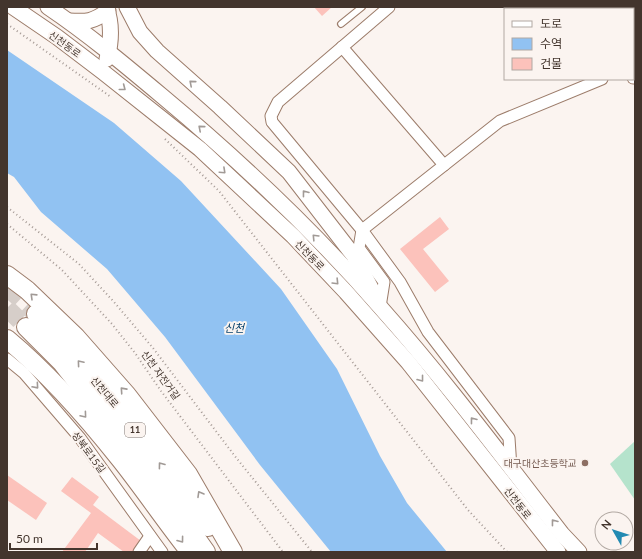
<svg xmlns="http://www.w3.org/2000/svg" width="642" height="559" viewBox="0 0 642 559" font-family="Lato,'Noto Sans KR',sans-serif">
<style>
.green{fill:#b5e3cc}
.water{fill:#91c2f2}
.building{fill:#fcc2bb}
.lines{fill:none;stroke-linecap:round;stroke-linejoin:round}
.trunk-tunnel{stroke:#d6cec9;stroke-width:18;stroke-dasharray:18 9;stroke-linecap:butt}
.service-casing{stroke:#9c7c6a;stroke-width:8}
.minor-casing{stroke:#9c7c6a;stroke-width:13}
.secondary-casing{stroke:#9c7c6a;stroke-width:17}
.trunk-casing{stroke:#9c7c6a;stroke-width:20}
.path{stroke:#a59a95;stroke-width:2;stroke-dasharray:1 3;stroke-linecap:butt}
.service{stroke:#fff;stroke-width:5.5}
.minor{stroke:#fff;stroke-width:11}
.secondary{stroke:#fff;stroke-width:15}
.trunk{stroke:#fff;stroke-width:18}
.oneway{stroke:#a19a96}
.education-dot{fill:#8d6e63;stroke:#fbf4f0;stroke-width:1.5}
.labels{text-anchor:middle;stroke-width:4;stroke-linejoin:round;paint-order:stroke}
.shield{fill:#fbf4f0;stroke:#7a6e68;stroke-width:1}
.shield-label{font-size:9px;font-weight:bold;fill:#43352d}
.street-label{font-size:10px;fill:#43352d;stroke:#fbf4f0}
.education-label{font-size:10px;fill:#785e54;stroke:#fbf4f0;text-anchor:end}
.water-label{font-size:11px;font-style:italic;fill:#043e69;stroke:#fbf4f0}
</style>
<rect width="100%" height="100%" fill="#fbf4f0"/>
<path class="green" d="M 635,441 L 635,500 L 610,464 Z"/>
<path class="water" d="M 7,50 L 114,123 L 181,181 L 281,289 L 337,369 L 380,456 L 407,503 L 447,552 L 331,552 L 260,465 L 165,337 L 107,269 L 41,212 L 14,177 L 7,173 Z"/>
<g class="building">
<path d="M 314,7 L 332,7 L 322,16 Z"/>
<path d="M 440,217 L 449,229 L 423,249 L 449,281 L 435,292 L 400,249 Z"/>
<path d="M 7,475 L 47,503 L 36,520 L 7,500 Z"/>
<path d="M 72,477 L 99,497 L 93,505 L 141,541 L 133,552 L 124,552 L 98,533 L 85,552 L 62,552 L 91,513 L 61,491 Z"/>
</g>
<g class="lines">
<g class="trunk-tunnel">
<path d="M 7,287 L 36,314"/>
<path d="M 7,308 L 26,327"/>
</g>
<g class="service-casing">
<path id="service" d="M 341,24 L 362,7"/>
</g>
<g class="minor-casing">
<g id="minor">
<path d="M 389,7 L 278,102 L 271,116 L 272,122 L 362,230 L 400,282 L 428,332 L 509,438 L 511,468"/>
<path d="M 342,47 L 444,165"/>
<path d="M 633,78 L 635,78"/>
<path d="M 380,307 L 384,282 L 359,248 L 362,230 L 500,121 L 602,79"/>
<path d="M 7,359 L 24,373 L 80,438 L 162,552"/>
<path d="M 139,552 L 150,536"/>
</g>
</g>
<g class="secondary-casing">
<g id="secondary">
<path d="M 13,7 L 57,37 L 103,72 L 200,149 L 293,236 L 346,292 L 408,362 L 558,552"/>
<path d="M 48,7 C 88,34 125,65 162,96 C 240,161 314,231 381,308 C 445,380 503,458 562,534 L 579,552"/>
<path d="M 106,7 C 112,23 111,43 107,59"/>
<path d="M 127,7 L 140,32 L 157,51 L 220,107 L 289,172 L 354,256 L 372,290"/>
<path d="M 633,11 L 635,13"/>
<path d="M 69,21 C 88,22 92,22 108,11"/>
</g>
</g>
<g class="trunk-casing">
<g id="trunk">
<path d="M 7,275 L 27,290 L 76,337 L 127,395 L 188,474 L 233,552"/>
<path d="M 36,314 L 72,354 L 116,405 L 208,527"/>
<path d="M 26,327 L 62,363 L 170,501 L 206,552"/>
<path d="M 7,339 C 49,374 86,416 120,459 C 144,489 166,522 190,552"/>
</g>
</g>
<g class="path">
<path d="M 7,24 L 111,97"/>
<path d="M 165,139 L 219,191 L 468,510 L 507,552"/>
<path d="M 7,207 L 79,264 L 114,302 L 153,348 L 234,455 L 312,552"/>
<path d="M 7,224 L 62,270 L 112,324 L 135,353 L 161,391 L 283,552"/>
</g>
<use href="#service" class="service"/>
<use href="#minor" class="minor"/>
<use href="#secondary" class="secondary"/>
<use href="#trunk" class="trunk"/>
</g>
<defs><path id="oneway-chevron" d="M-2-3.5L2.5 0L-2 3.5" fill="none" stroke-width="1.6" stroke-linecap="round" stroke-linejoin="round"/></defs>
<g class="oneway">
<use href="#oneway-chevron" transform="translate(192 83) rotate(-139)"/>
<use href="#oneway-chevron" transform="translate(123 88) rotate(38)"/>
<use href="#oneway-chevron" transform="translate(201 128) rotate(-139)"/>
<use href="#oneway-chevron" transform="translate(223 171) rotate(43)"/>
<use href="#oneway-chevron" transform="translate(305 193) rotate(-128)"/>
<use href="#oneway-chevron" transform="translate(315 237) rotate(-134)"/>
<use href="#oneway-chevron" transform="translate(336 282) rotate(46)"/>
<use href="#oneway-chevron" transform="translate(33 296) rotate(-136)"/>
<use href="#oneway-chevron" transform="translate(80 363) rotate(-130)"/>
<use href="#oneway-chevron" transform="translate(421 379) rotate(52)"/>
<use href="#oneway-chevron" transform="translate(36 386) rotate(49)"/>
<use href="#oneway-chevron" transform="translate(123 390) rotate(-132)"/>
<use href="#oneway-chevron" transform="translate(84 415) rotate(50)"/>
<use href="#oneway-chevron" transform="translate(473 420) rotate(-128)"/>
<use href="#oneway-chevron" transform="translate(161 465) rotate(-127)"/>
<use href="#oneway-chevron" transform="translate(200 494) rotate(-120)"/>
<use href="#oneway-chevron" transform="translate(554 522) rotate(-128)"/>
<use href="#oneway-chevron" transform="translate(181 540) rotate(53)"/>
</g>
<circle class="education-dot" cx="585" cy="463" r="4"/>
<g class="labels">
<rect class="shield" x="125" y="423" width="20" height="14" rx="3"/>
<g class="shield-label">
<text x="135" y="433">11</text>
</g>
<g class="street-label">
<text transform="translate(65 44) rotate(36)" y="4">신천동로</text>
<text transform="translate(310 255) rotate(46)" y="4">신천동로</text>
<text transform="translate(161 375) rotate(54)" y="4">신천 자전거길</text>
<text transform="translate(105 392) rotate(50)" y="4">신천대로</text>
<text transform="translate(89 452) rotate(53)" y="4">성북로15길</text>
<text transform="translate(518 503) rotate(52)" y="4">신천동로</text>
</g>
<g class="education-label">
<text x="577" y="467">대구대산초등학교</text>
</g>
<g class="water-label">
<text x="234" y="332">신천</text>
</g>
</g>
<rect width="642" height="559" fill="none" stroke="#43352d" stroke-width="16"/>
<rect x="504" y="8" width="130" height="72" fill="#fbf4f0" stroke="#b1a8a2"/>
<rect x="512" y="21" width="20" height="6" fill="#ffffff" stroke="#b1a8a2"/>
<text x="540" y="28" font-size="12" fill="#43352d">도로</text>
<rect x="512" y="38" width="20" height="12" fill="#91c2f2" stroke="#b1a8a2"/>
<text x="540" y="48" font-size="12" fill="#43352d">수역</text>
<rect x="512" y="58" width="20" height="12" fill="#fcc2bb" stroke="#b1a8a2"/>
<text x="540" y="68" font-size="12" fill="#43352d">건물</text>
<g transform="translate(614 531) rotate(309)"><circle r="19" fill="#fbf4f0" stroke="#b1a8a2"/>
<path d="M0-3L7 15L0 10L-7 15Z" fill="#228ab2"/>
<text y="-6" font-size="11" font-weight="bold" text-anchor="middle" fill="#43352d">N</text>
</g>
<path d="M10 543v6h87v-6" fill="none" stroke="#43352d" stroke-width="2"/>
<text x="16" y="543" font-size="12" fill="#43352d" stroke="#fbf4f0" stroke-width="3" paint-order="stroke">50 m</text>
</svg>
